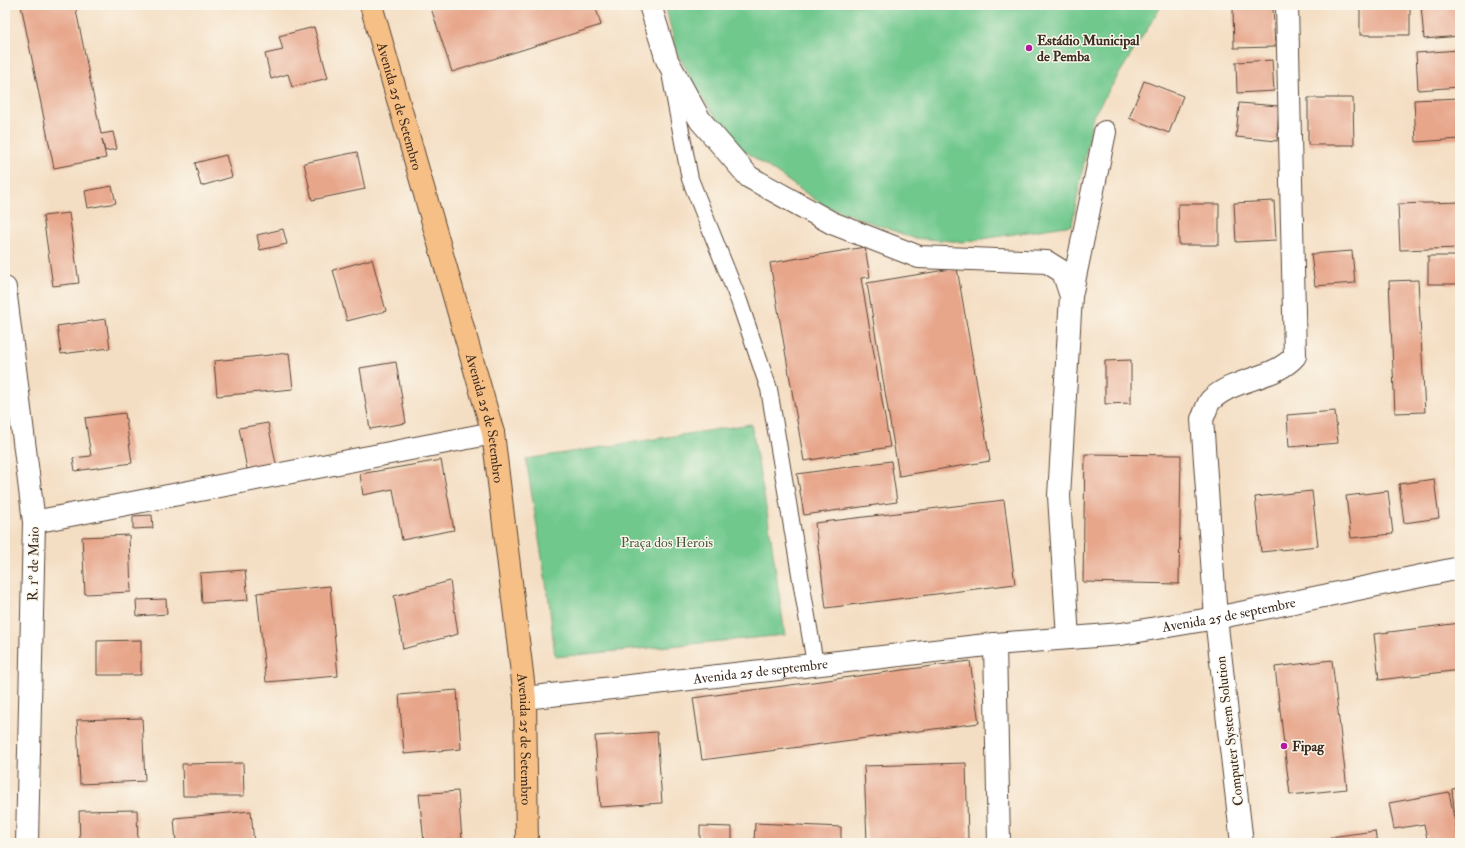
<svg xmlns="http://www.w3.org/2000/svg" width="1465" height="848" viewBox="0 0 1465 848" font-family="'IM FELL Double Pica',serif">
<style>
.green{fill:#70c88d;stroke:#567956}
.building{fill:#e7a58a}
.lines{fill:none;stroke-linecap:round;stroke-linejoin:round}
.lane-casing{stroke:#574537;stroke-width:18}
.street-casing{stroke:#574537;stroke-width:24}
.highway-casing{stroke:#574537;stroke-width:24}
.lane{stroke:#fff;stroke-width:16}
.street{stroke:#fff;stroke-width:22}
.highway{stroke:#f5bf86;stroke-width:22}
.poi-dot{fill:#b5179e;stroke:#fbf7ec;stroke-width:1.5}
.labels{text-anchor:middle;stroke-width:3;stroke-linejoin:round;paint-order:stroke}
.poi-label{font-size:14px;font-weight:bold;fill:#3b2a1e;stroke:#fbf7ec;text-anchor:start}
.street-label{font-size:14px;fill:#3b2a1e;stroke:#fbf7ec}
.park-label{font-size:14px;fill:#4b593f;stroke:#fbf7ec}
</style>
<rect width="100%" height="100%" fill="#fbf7ec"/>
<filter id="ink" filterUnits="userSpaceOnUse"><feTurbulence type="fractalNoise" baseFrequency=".025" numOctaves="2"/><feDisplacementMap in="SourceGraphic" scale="8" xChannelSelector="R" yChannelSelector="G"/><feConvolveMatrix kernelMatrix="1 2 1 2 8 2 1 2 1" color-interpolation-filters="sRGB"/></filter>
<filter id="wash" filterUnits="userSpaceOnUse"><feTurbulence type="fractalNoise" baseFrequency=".012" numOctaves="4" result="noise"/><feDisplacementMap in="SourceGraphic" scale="16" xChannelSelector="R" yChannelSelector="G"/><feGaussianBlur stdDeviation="0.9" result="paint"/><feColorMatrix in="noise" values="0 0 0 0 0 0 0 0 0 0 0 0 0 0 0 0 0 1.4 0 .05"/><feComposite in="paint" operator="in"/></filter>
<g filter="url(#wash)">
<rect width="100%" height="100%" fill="#f4dec3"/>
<g class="green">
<path d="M 665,5 L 1162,5 L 1093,116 L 1072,225 L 963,242 L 913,238 L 823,205 L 736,145 L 701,96 L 677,53 Z"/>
<path d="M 751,424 L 768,518 L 785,635 L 555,657 L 549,601 L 526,459 Z"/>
</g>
<g id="blocks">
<g class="building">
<path d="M 21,5 L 75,5 L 101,134 L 113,132 L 117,149 L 105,151 L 102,139 L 106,158 L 54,168 Z"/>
<path d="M 430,5 L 595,5 L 601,25 L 452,72 Z"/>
<rect x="1360" y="5" width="50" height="30"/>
<path d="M 1421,5 L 1460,5 L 1460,36 L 1424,39 Z"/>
<path d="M 1273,7 L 1275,47 L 1234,48 L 1233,8 Z"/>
<path d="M 314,27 L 328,78 L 292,87 L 288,74 L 271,79 L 265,54 L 283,50 L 279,36 Z"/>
<path d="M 1460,50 L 1460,87 L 1418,90 L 1416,53 Z"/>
<path d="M 1272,60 L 1274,91 L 1237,93 L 1236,62 Z"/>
<path d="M 1144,81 L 1183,96 L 1169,133 L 1129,118 Z"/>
<path d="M 1308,98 L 1353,98 L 1354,145 L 1308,145 Z"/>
<path d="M 1460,98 L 1460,139 L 1416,142 L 1414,100 Z"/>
<path d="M 1239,103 L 1279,106 L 1277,141 L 1236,137 Z"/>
<path d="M 357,152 L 365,189 L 312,200 L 304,163 Z"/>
<path d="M 226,155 L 232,177 L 201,186 L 195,163 Z"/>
<path d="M 112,186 L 116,203 L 88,208 L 85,191 Z"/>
<path d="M 1274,201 L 1276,240 L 1236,242 L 1234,203 Z"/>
<path d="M 1460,202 L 1460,248 L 1400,250 L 1398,204 Z"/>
<path d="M 1178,204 L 1219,204 L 1219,245 L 1179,245 Z"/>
<path d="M 69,213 L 79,283 L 53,286 L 43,216 Z"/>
<path d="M 283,229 L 287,244 L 260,250 L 257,235 Z"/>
<path d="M 865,247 L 870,277 L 861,278 L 890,447 L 804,461 L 770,263 Z"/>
<path d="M 1352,251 L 1355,283 L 1315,286 L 1311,254 Z"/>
<rect x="1428" y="256" width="32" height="28"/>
<path d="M 372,259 L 386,311 L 347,321 L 333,270 Z"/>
<path d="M 957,268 L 990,461 L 899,476 L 867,283 Z"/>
<path d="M 1418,280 L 1425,412 L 1395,413 L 1389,281 Z"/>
<path d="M 106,319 L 110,348 L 61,354 L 57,326 Z"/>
<path d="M 289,353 L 293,389 L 217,396 L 214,361 Z"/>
<path d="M 1131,360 L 1131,403 L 1105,404 L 1105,361 Z"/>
<path d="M 396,362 L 406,423 L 370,429 L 360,368 Z"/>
<path d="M 1335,411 L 1338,443 L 1289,447 L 1287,415 Z"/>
<path d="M 125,413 L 132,463 L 75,471 L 73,458 L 91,456 L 85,418 Z"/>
<path d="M 268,423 L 276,464 L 247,469 L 239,428 Z"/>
<path d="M 1085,454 L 1181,455 L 1179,584 L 1083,582 Z"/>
<path d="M 441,460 L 454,530 L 402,540 L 393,489 L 363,495 L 360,474 Z"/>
<path d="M 891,461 L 897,502 L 804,515 L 797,474 Z"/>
<path d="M 1434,479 L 1439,518 L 1404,523 L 1399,484 Z"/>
<path d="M 1312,491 L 1318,546 L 1261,552 L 1255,497 Z"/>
<path d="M 1388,491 L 1393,534 L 1351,538 L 1346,496 Z"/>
<path d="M 1004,500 L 1015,584 L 826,608 L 815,523 Z"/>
<path d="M 152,515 L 153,528 L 133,529 L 133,516 Z"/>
<path d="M 129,535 L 131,592 L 85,594 L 82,537 Z"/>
<path d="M 245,570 L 248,600 L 202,603 L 200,573 Z"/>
<path d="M 450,581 L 458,634 L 403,649 L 394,596 Z"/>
<path d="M 330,586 L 338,676 L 266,682 L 257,593 Z"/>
<path d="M 166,599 L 167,614 L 137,616 L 136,600 Z"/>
<path d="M 1460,623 L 1460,670 L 1379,680 L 1374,634 Z"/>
<path d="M 141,640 L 141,675 L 97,675 L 97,641 Z"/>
<path d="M 1332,660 L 1347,789 L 1290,795 L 1275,667 Z"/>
<path d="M 970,661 L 979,723 L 702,760 L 693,698 Z"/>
<path d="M 457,690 L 461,749 L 404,754 L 399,695 Z"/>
<path d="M 142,718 L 145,781 L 80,784 L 77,720 Z"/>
<path d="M 657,732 L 662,803 L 600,807 L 595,736 Z"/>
<path d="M 243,763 L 244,796 L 183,796 L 182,764 Z"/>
<path d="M 966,763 L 968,839 L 867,842 L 864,766 Z"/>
<path d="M 1460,788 L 1460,818 L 1455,818 L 1452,789 Z"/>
<path d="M 458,791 L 462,839 L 424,842 L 419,794 Z"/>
<path d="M 1449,792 L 1459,843 L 1428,843 L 1424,824 L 1394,829 L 1389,803 Z"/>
<path d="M 137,810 L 138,843 L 80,843 L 79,811 Z"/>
<path d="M 251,811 L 254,843 L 176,843 L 174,818 Z"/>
<path d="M 755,823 L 841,827 L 841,843 L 754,843 Z"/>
<path d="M 700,826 L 732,827 L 732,843 L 700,843 Z"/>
<path d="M 1375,831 L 1377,843 L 1330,843 L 1330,837 Z"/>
</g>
</g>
</g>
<g filter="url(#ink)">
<use href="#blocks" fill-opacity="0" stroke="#574537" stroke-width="1"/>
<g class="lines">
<g class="lane-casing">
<path id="lane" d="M 670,73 L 690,179 L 739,301 L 769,389 L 815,664"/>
</g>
<g class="street-casing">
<g id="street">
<path d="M 650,5 L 667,60 L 700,120 L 749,177 L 832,223 L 919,257 L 1047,262 L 1063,272 L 1071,296 L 1059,496 L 1068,638"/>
<path d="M 5,288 L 34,522 L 27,843"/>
<path d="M 1071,296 L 1105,132"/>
<path d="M 34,522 L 493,433"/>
<path d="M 995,644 L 999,843"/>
<path id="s1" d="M 525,698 L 995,644 L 1121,634 L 1216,618 L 1460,568"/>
<path d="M 1242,843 L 1216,618 L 1202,419 C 1205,414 1207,404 1211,400 C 1235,377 1274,380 1295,356 L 1287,5"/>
</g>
</g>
<g class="highway-casing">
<g id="highway">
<path id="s2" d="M 371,5 L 493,433 L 525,698 L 527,843"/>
</g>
</g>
<use href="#lane" class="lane"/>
<use href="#street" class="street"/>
<use href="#highway" class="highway"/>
</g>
</g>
<g class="poi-dot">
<circle cx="1029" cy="48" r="4"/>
<circle cx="1284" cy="746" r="4"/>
</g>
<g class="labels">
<g class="poi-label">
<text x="1037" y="45">Estádio Municipal<tspan x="1037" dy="16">de Pemba</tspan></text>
<text x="1292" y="751">Fipag</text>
</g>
<g class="street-label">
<text dy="5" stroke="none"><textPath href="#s2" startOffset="105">Avenida 25 de Setembro</textPath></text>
<text dy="5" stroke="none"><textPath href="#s2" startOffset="429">Avenida 25 de Setembro</textPath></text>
<text transform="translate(33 564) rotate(-89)" y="5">R. 1º de Maio</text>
<text dy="5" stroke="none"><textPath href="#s1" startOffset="709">Avenida 25 de septembre</textPath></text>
<text dy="5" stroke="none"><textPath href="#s1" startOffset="237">Avenida 25 de septembre</textPath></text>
<text transform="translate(1229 731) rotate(-97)" y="5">Computer System Solution</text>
<text dy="5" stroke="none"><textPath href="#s2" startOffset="753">Avenida 25 de Setembro</textPath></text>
</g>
<g class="park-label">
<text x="667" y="547">Praça dos Herois</text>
</g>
</g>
<rect width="1465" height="848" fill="none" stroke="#fbf7ec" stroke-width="20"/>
</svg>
